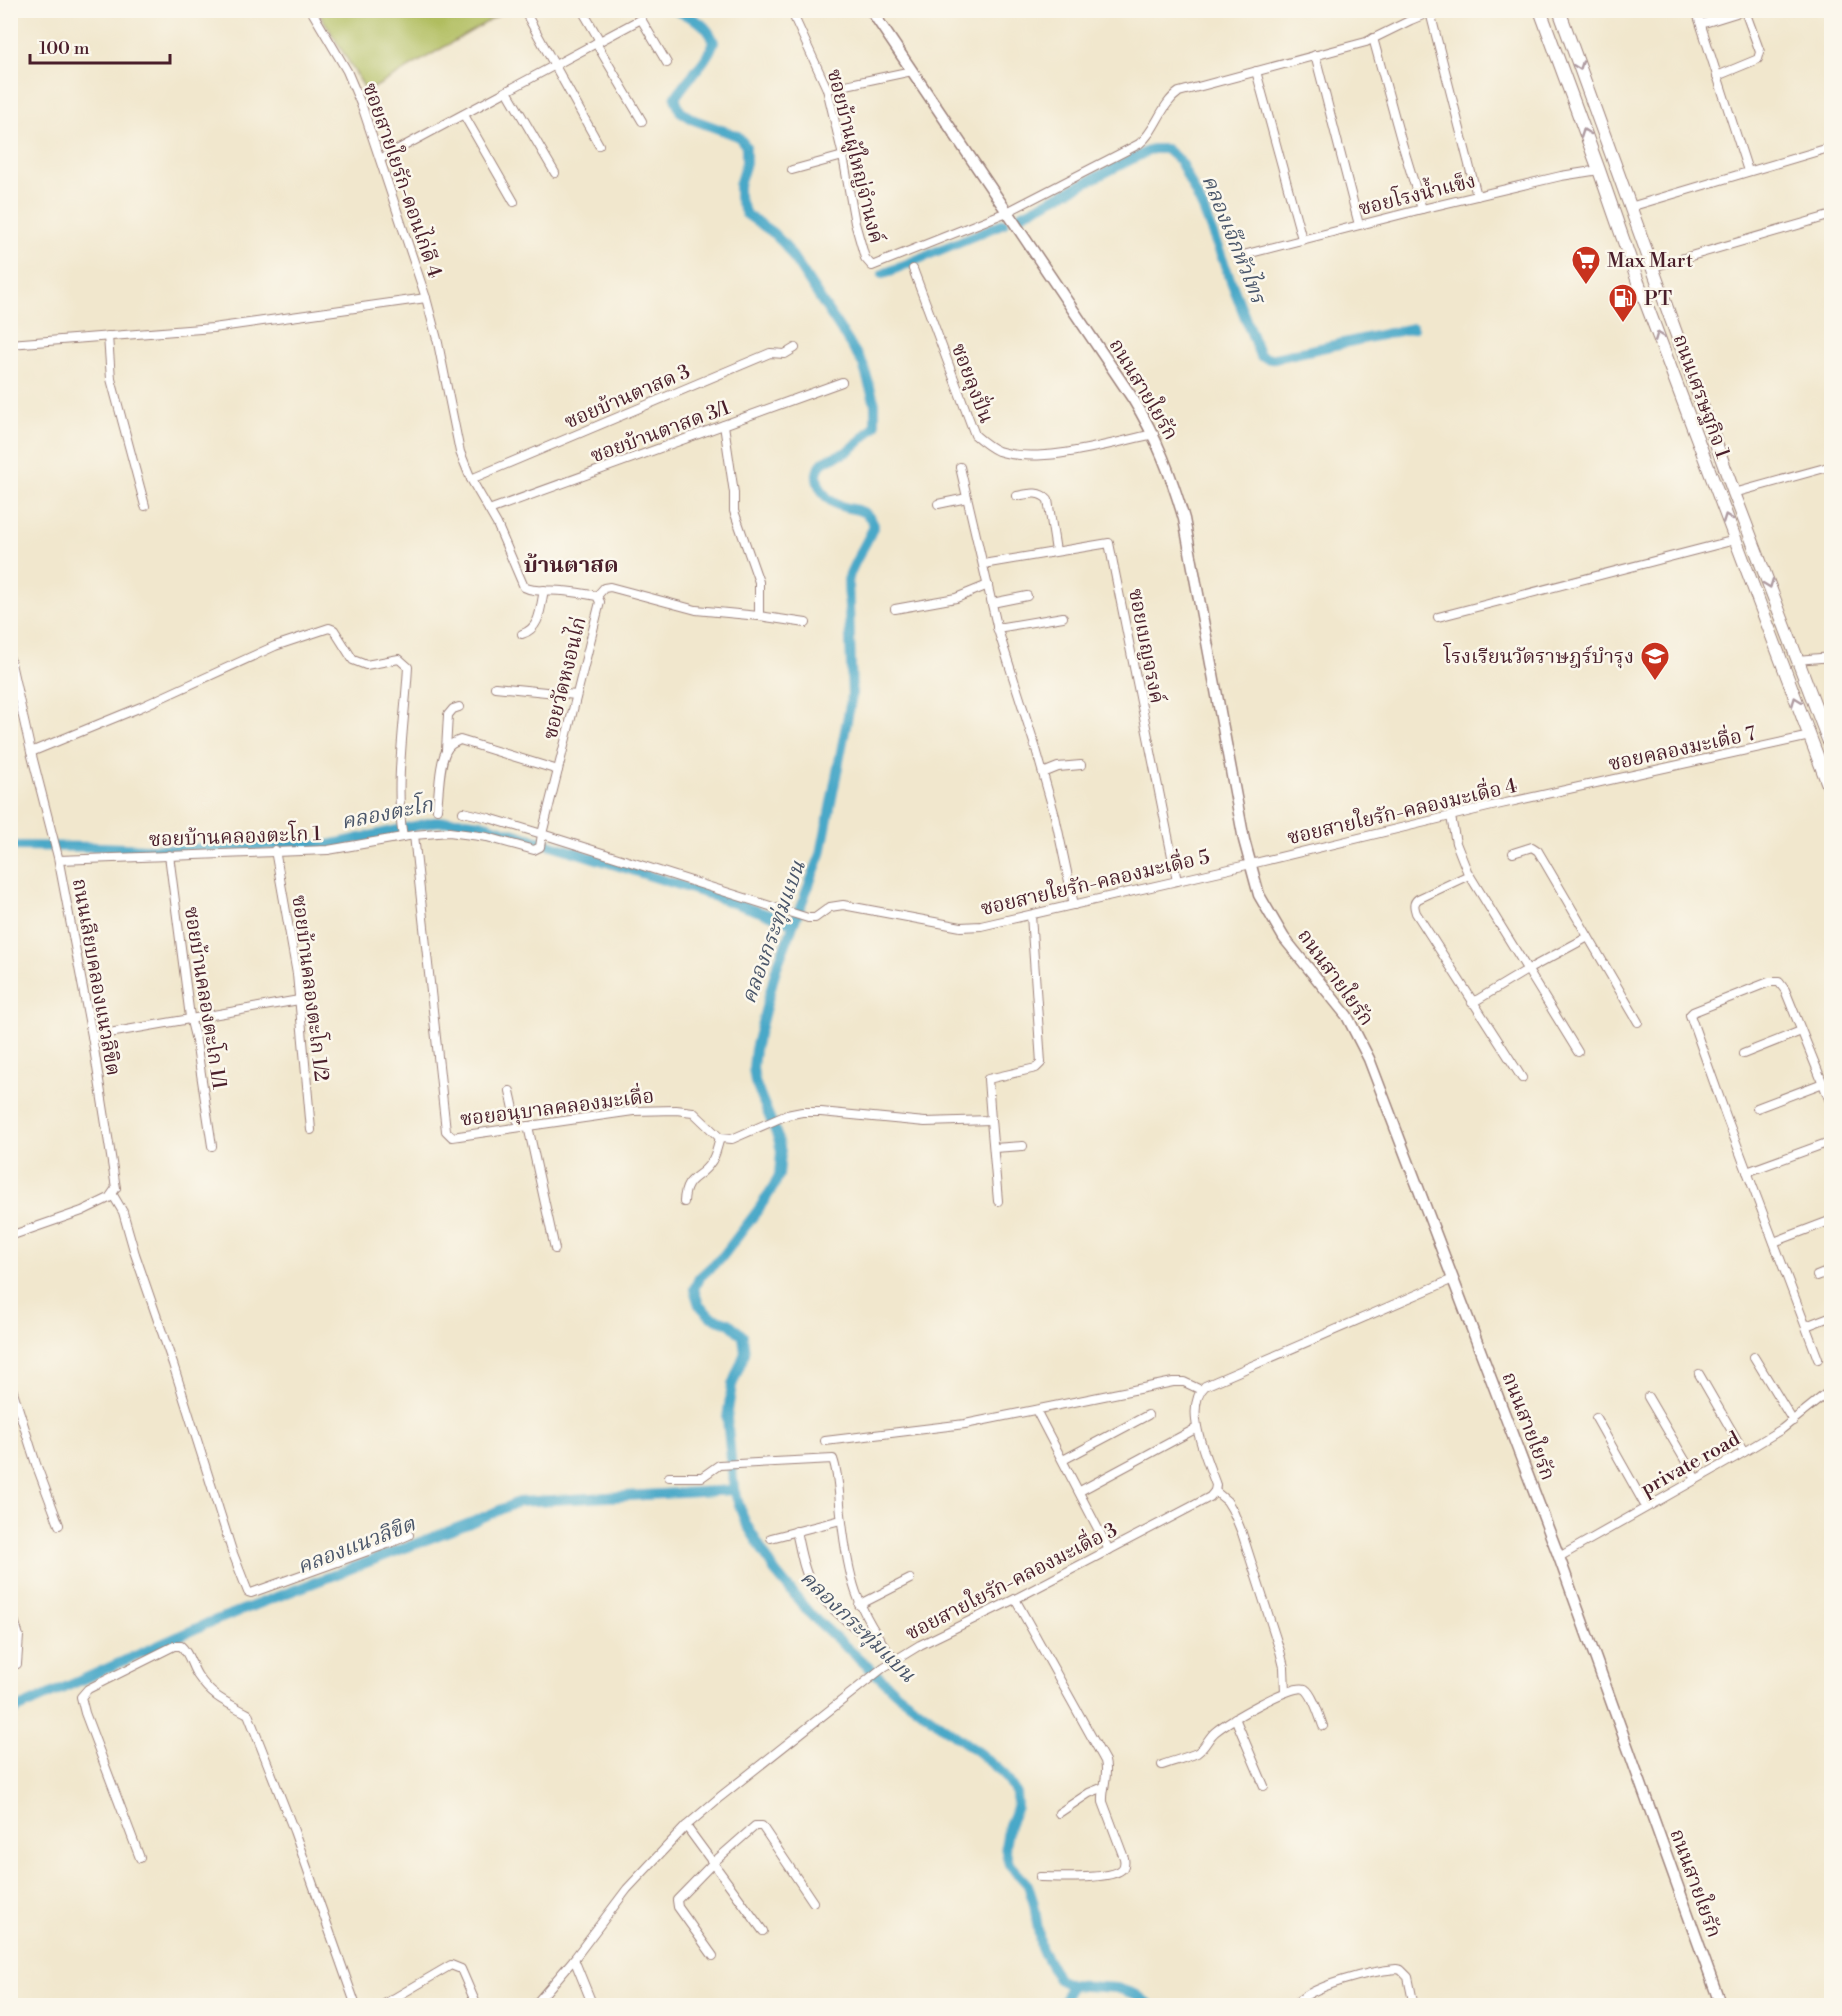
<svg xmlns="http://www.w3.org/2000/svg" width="1842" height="2016" viewBox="0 0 1842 2016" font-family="'Libre Bodoni','Noto Serif Thai',serif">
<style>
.green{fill:#b0bd5f;stroke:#7d6e45;stroke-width:1.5}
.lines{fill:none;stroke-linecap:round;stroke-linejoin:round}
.canal{stroke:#49a8c8;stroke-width:10}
.minor-casing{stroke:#9e837c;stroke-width:10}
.tertiary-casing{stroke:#9e837c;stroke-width:13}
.secondary-casing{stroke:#9e837c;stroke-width:14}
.minor{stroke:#fff;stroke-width:8}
.tertiary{stroke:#fff;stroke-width:10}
.secondary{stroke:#fff;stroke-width:12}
.oneway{stroke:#ae9aa0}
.labels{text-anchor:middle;stroke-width:5;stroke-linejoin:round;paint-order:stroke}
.street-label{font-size:20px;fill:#4a1f2b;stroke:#fbf7ec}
.poi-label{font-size:20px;fill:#4a1f2b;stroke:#fbf7ec;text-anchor:start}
.water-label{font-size:21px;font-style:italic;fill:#4a566a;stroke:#fbf7ec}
.quarter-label{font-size:22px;font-weight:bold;fill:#4a1f2b;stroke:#fbf7ec}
</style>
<rect width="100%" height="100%" fill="#fbf7ec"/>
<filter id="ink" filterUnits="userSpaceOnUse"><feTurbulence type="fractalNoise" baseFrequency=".0167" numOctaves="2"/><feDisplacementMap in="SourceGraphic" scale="12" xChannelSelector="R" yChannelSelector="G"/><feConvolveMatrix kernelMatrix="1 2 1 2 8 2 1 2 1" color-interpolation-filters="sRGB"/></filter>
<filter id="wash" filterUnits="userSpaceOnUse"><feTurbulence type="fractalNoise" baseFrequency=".008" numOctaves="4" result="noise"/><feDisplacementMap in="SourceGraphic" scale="24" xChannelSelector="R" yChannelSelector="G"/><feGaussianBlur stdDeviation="1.35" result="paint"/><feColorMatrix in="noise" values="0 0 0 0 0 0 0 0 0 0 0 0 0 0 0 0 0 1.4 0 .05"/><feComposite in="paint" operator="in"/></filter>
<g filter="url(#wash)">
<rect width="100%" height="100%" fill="#f1e7cd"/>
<path class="green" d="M 318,11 L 506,11 L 367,92 Z"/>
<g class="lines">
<g class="canal">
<path d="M 674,10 C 693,18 706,22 714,42 C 706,64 687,78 675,98 L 680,111 L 694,120 L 738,136 L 746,146 L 746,163 L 739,185 L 739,198 L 746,214 L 772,232 L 785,245 L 863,364 L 875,404 L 875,426 C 867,434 858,444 848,451 C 840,457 827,456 820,466 C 811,479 824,498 836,504 C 852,512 865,505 874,525 C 867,545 854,559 848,580 L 852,695 L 821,854 L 776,969 L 755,1049 L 753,1068 L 755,1082 L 778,1138 L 781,1152 L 779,1175 L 774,1186 L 758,1210 L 723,1256 L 699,1278 L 694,1289 L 699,1305 L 711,1317 L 729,1323 L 743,1336 L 745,1353 L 732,1385 L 727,1418 L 734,1490 L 745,1522 L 776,1573 L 811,1615 L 898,1694 L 978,1752 L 1004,1774 L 1016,1793 L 1017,1807 L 1009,1825 L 1005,1847 L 1009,1864 L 1028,1885 L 1034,1904 L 1041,1948 L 1058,1979 L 1070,1985 L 1117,1988 L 1137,1995 L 1151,2006"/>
<path d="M 1019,216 L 1152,149 L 1166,149 L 1180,161 L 1203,209 L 1260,356 L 1270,359 L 1413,328"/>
<path d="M 883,274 L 1004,223"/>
<path d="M 10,846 L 102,847 L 167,850 L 267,845 L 329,845 L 434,822 L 457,821 L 481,824 L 568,850 L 692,889 L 793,923"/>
<path d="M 10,1712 L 206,1624 L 470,1523 L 518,1502 L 734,1490"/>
<path d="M 1063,2006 L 1070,1985"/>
</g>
</g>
</g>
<g filter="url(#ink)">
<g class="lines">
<g class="minor-casing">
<g id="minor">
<path d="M 311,10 L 347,71 L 363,109 L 426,298 L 438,343 L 460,452 L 471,479 L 497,524 L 524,587 C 535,593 550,589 563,591 C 574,592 586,594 597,596 L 600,602 L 542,834 L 808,918 L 815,918 L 830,907 L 843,905 L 961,927 L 981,926 L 1251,864 L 1492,806 L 1810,736"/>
<path d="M 524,10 L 599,145"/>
<path d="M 582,10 L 600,41"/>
<path d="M 1696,10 L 1748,171"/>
<path d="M 1430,12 L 1477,196"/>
<path d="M 795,19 L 827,89 L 843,156 L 855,223 L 865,258 L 872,266 L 1007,212 L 1139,144 C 1157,130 1160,105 1179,92 L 1366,42 L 1411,20 L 1435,10"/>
<path d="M 1701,24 L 1746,10"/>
<path d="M 1373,38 L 1401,140 L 1422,209"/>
<path d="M 596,43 L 642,121"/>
<path d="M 1315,55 L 1359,225"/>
<path d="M 1256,71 L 1302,239"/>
<path d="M 1717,76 L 1758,59 L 1760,52 L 1745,11"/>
<path d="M 827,89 L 912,71"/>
<path d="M 507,91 L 555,173"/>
<path d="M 464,115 L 514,202"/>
<path d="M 380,159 L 641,19 L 667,63"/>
<path d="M 792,170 L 843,156"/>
<path d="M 1630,207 L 1832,147"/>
<path d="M 1243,255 L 1422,209 L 1561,176 L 1599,170"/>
<path d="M 1653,267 L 1832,215"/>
<path d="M 913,269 L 975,435 C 982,441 989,447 998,451 C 1040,465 1111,443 1154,434"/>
<path d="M 108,336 L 111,379 L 145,506"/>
<path d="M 10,344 L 213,328 L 426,298"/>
<path d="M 724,425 L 734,493 L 734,511 L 759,582 L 759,616"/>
<path d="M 960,467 L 998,630 L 1036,749 L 1055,816 L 1074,905"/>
<path d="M 471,479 L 770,353 L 785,354 L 795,348"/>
<path d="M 1734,493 L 1832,466"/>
<path d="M 1017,496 C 1028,494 1039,490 1048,500 L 1056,551"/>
<path d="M 938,504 L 967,498"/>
<path d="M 489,510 L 842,382"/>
<path d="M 983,564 L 1109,543 L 1177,881"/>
<path d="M 597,596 L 604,588 L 610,587 L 696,610 L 759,616 L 806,623"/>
<path d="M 992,603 L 1027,596"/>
<path d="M 895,609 L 956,598 L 988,585"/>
<path d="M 1438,617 L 1735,540"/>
<path d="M 997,628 L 1063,617"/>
<path d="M 522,634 C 541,628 540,608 544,590"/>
<path d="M 10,659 L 31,752 L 58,857 L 92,1036 L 116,1188 L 109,1198 L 82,1211 L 10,1236"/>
<path d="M 1797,660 L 1832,657"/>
<path d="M 495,687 L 576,695"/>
<path d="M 446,750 L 448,715 L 453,709 L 459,707"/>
<path d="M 31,752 L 141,707 L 275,646 L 329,628 L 334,630 L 353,660 L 366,665 L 399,659 L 408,667 C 405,721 394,784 403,837"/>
<path d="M 1043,773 L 1058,767 L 1081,765"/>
<path d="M 437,809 C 439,794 439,759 448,748 C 451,743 456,742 460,740 L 558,770"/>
<path d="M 1451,817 L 1456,843 L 1467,871 L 1578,1052"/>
<path d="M 414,835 L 445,1121 L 446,1131 L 452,1137 L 633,1111 L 676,1110 L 693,1112 L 720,1138 L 732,1139 L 787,1115 L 802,1112 L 821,1112 L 925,1122 L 991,1120 L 988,1079 L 1036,1068 L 1041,1063 L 1031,915"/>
<path d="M 275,850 L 297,974 L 311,1130"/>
<path d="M 1513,853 L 1532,847 L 1538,851 L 1638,1022"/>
<path d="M 169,855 L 190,1017 L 196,1041 L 212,1146"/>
<path d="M 59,860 L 328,850 L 414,835 L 449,832 L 487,837 L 534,850 L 540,847 L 542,834 L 489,818 L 463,812"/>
<path d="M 1469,875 L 1418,899 C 1413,903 1414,907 1416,913 L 1522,1078"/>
<path d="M 1472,1003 L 1527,970 L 1588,937"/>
<path d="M 92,1036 L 299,1000"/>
<path d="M 1743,1054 L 1801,1031"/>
<path d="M 510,1091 L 516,1118 L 522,1126"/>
<path d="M 1757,1108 L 1823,1083"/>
<path d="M 991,1120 L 998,1201"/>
<path d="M 528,1126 L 555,1249"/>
<path d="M 994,1148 L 1023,1146"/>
<path d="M 1747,1172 L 1832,1141"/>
<path d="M 113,1195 L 123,1212 L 135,1254 L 173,1364 L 232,1551 L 248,1592 L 251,1593 L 393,1542 L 409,1535"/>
<path d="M 684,1202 C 685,1175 700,1180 711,1162 C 716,1156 717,1146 720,1138"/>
<path d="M 1774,1242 L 1832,1220"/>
<path d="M 1817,1276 L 1832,1270"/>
<path d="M 1806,1326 L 1832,1316"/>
<path d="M 1754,1357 L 1793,1421"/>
<path d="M 1818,1359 L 1726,1116 L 1690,1015 L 1693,1012 L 1769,982 L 1779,982 L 1785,990 L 1832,1106"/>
<path d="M 1699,1374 L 1744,1452"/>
<path d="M 10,1382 L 36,1464 L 59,1525"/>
<path d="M 1648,1397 L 1696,1479"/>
<path d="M 1036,1410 L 1109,1550"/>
<path d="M 1596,1418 L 1646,1507"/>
<path d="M 825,1441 L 965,1424 L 1173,1382 L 1184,1382 L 1201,1390"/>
<path d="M 1063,1460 L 1148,1415"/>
<path d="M 669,1477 L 702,1477 L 719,1465 L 833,1459 C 839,1476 839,1497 841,1514 C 848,1577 855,1609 895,1660"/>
<path d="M 1080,1491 L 1197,1428"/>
<path d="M 1215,1491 L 1227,1501 L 1233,1511 L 1242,1533 L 1280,1651 L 1284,1667 L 1285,1692"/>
<path d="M 796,1531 C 800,1548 803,1570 812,1585 C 825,1605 862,1636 883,1645"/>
<path d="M 771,1538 L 841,1520"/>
<path d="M 1559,1557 L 1734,1458 L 1782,1429 L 1832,1389"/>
<path d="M 1015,1599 L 1105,1761 C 1109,1776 1102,1788 1103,1802 L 1124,1858 C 1125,1863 1125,1867 1121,1870 C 1109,1880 1057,1877 1040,1877"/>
<path d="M 859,1605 L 910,1579"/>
<path d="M 10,1607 L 19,1636 L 17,1664"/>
<path d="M 1235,1718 L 1264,1786"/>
<path d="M 1162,1765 C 1173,1761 1186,1758 1197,1753 C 1205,1748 1208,1738 1215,1732 C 1227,1722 1292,1683 1305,1689 C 1313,1694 1320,1718 1323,1726"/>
<path d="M 1059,1813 L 1089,1793 L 1104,1787"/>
<path d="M 686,1826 L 763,1931"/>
<path d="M 140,1858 L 85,1713 L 81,1697 L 88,1689 L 174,1646 L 181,1646 C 190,1654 191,1666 198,1676 C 213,1698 226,1702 248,1714 L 294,1831 L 356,2006"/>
<path d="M 713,1956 L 678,1907 L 677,1900 L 714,1862 L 755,1826 L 762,1826 L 813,1902"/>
<path d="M 574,1959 L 593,2006"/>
<path d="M 381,2006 L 451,1965 L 461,1969 L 477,2006"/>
<path d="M 534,2006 L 574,1959 L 627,1889 L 686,1826 L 720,1797 L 884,1667 L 920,1645 L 1015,1599 L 1210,1497 L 1215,1491 L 1216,1485 C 1207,1459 1182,1408 1205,1386 L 1453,1279"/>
<path d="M 1294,2006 C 1308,1986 1372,1971 1396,1969 L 1401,1970 L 1408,1977 L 1414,2006"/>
</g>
</g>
<g class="tertiary-casing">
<path id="tertiary" d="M 871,10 L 1133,399 C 1157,438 1171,475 1184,519 L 1244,840 L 1259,895 L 1284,938 L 1347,1016 L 1369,1059 L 1559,1557 L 1721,2006"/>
</g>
<g class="secondary-casing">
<g id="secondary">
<path d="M 1540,10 L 1599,170 L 1638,282 L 1832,795"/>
<path d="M 1559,10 L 1734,493 L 1832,750"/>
</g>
</g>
<use href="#minor" class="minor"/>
<use href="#tertiary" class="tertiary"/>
<use href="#secondary" class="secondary"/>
</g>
<defs><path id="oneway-chevron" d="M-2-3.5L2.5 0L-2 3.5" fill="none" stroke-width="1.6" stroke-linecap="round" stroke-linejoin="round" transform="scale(1.5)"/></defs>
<g class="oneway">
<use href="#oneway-chevron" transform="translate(1579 66) rotate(70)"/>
<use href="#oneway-chevron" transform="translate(1585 133) rotate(-110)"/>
<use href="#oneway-chevron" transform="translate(1659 336) rotate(-111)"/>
<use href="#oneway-chevron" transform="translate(1727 518) rotate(-110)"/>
<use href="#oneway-chevron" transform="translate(1769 584) rotate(69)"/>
<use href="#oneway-chevron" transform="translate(1796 701) rotate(-111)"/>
</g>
</g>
<defs>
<g id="supermarket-pin" transform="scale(1.5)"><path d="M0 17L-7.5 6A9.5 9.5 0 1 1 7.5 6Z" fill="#c8321e" stroke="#fbf7ec"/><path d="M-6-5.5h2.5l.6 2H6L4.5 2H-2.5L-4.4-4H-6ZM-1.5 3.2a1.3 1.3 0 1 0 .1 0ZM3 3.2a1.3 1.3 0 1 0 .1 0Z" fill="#fff"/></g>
<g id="fuel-pin" transform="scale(1.5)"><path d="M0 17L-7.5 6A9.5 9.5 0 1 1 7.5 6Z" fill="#c8321e" stroke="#fbf7ec"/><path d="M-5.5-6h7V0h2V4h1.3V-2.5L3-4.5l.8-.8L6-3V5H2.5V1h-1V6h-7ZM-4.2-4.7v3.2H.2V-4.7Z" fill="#fff"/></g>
<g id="school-pin" transform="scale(1.5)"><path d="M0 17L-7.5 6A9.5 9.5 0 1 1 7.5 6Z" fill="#c8321e" stroke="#fbf7ec"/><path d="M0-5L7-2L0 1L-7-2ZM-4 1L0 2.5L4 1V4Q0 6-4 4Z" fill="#fff"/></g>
</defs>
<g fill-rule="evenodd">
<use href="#supermarket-pin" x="1586" y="260"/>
<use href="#fuel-pin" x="1623" y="298"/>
<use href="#school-pin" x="1655" y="656"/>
</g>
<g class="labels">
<g class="street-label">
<text transform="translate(856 156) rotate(76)" y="7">ซอยบ้านผู้ใหญ่จำนงค์</text>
<text transform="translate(403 180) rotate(71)" y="7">ซอยสายใยรัก-ดอนไก่ดี 4</text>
<text transform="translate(1417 194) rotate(-14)" y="7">ซอยโรงน้ำแข็ง</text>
<text transform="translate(973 383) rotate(69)" y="7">ซอยลุงปั่น</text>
<text transform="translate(1144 389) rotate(59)" y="7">ถนนสายใยรัก</text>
<text transform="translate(627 396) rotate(-23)" y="7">ซอยบ้านตาสด 3</text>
<text transform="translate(1702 396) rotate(70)" y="7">ถนนเศรษฐกิจ 1</text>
<text transform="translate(660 431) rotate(-20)" y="7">ซอยบ้านตาสด 3/1</text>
<text transform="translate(1147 646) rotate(79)" y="7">ซอยเบญจรงค์</text>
<text transform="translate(564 678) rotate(-76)" y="7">ซอยวัดหงอนไก่</text>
<text transform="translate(1682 748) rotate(-12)" y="7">ซอยคลองมะเดื่อ 7</text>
<text transform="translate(1402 811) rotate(-13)" y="7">ซอยสายใยรัก-คลองมะเดื่อ 4</text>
<text transform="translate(235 836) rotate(-2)" y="7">ซอยบ้านคลองตะโก 1</text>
<text transform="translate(1095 882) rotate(-13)" y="7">ซอยสายใยรัก-คลองมะเดื่อ 5</text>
<text transform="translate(97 977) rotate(80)" y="7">ถนนเลียบคลองแนวลิขิต</text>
<text transform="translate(1336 977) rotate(54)" y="7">ถนนสายใยรัก</text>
<text transform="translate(311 988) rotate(83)" y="7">ซอยบ้านคลองตะโก 1/2</text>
<text transform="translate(206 998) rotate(81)" y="7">ซอยบ้านคลองตะโก 1/1</text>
<text transform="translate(557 1107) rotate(-7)" y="7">ซอยอนุบาลคลองมะเดื่อ</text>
<text transform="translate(1529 1426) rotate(69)" y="7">ถนนสายใยรัก</text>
<text transform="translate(1690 1463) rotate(-29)" y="7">private road</text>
<text transform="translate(1011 1581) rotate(-27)" y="7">ซอยสายใยรัก-คลองมะเดื่อ 3</text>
<text transform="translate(1696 1883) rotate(70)" y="7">ถนนสายใยรัก</text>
</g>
<g class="poi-label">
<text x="1607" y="267">Max Mart</text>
<text x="1644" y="305">PT</text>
<text x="1634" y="663" text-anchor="end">โรงเรียนวัดราษฎร์บํารุง</text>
</g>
<g class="water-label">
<text transform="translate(1234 239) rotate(68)" y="7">คลองเจ๊กหัวไทร</text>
<text transform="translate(387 813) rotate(-11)" y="7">คลองตะโก</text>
<text transform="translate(773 932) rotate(-70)" y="7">คลองกระทุ่มแบน</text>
<text transform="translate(356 1545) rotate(-21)" y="7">คลองแนวลิขิต</text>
<text transform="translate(858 1626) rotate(44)" y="7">คลองกระทุ่มแบน</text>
</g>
<g class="quarter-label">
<text x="571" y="572">บ้านตาสด</text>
</g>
</g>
<rect width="1842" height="2016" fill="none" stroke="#fbf7ec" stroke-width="36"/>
<path d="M30 54v9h140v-9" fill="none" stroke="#4a1f2b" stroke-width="3"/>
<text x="39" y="54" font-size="18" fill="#4a1f2b" stroke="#fbf7ec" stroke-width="4.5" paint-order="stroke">100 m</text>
</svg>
